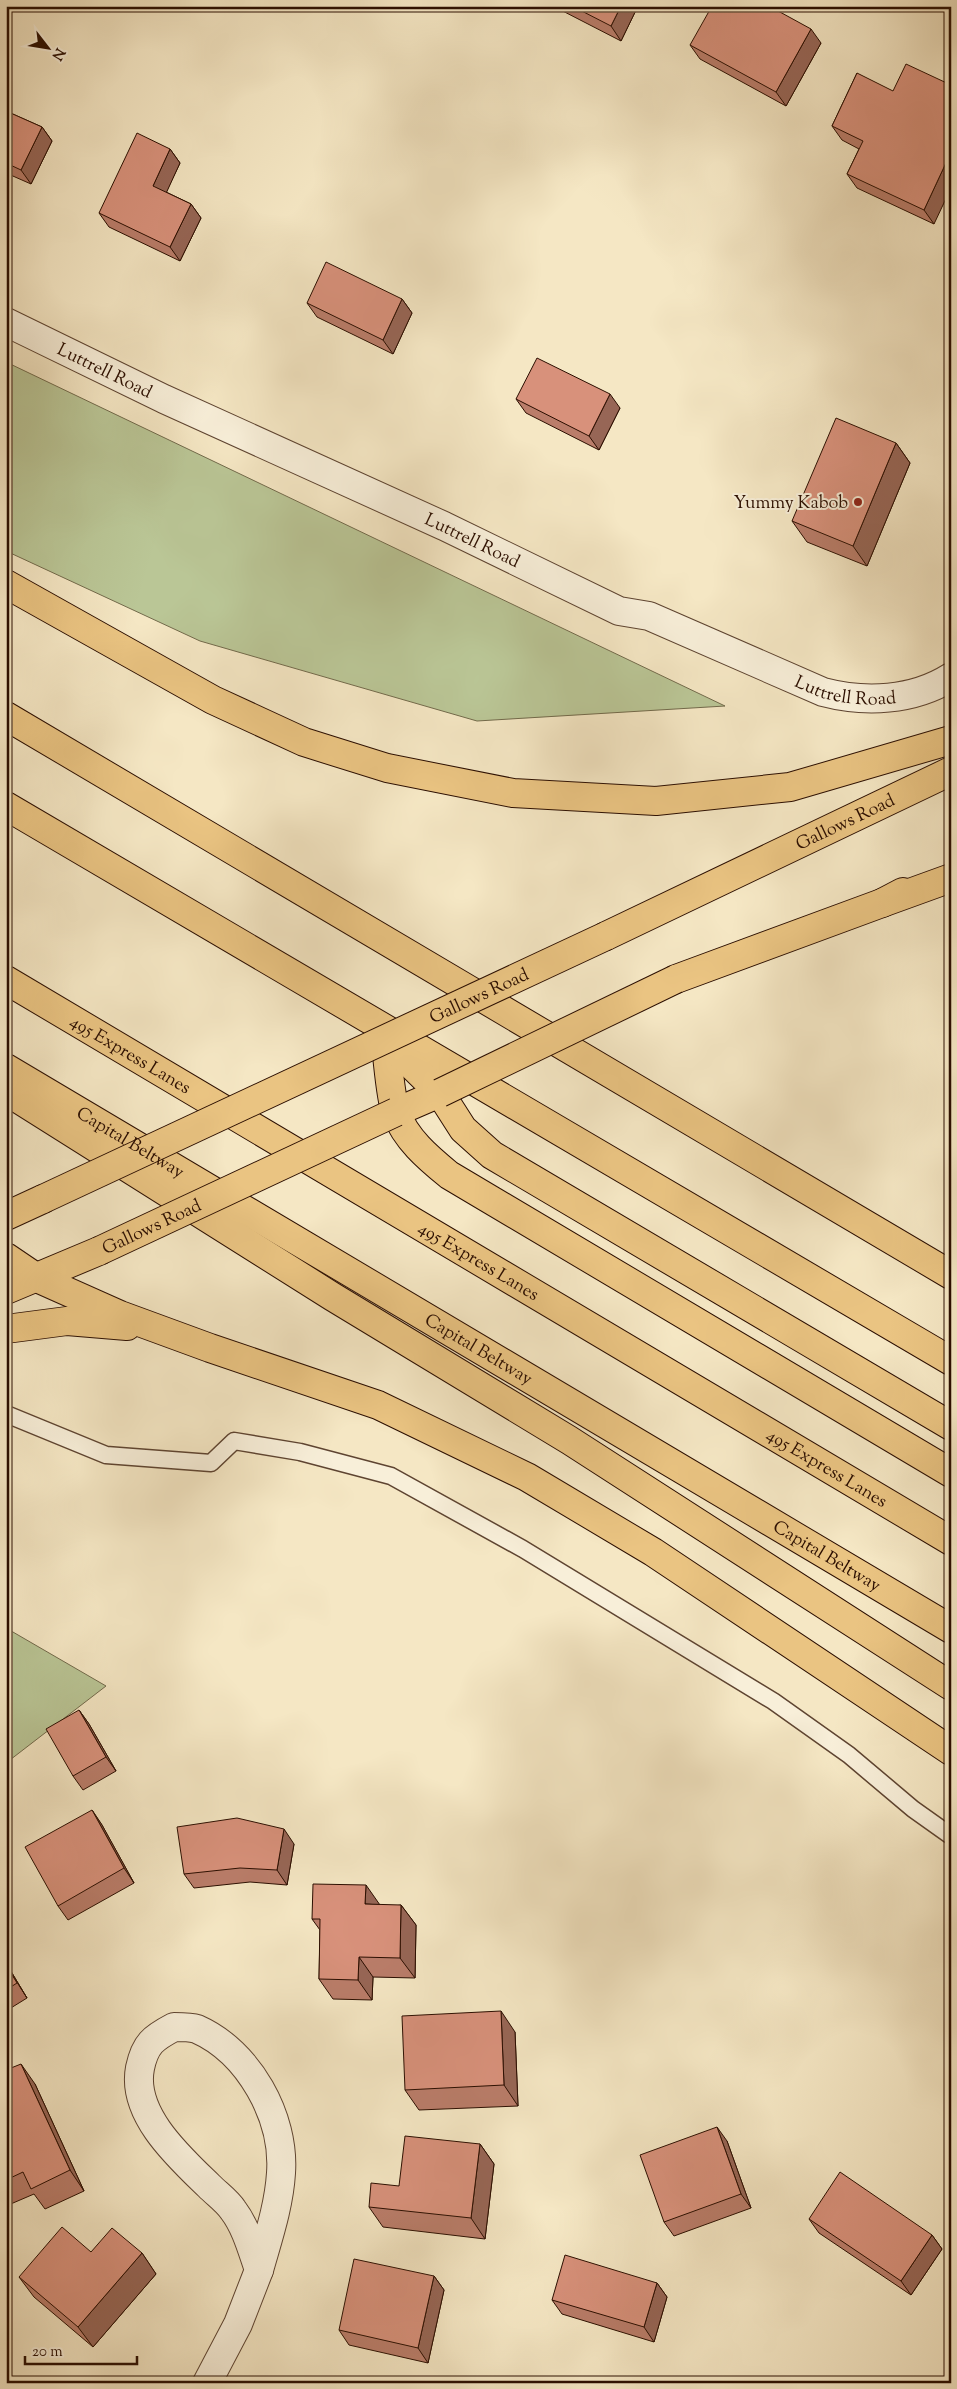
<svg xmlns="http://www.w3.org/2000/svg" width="957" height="2389" viewBox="0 0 957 2389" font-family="'Sorts Mill Goudy',serif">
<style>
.green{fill:#bac696;stroke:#726a4b}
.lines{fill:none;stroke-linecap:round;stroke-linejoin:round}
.service-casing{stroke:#5e4431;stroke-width:19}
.minor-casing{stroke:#5e4431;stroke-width:30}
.primary-casing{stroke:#2b0e00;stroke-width:30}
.motorway-casing{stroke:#2b0e00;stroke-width:30}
.service{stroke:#f8efd9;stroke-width:16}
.minor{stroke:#f8efd9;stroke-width:28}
.primary{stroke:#eac482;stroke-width:28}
.motorway{stroke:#eac482;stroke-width:28}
.primary-bridge-casing{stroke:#2b0e00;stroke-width:30;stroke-linecap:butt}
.primary-bridge{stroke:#eac482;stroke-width:28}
.wall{fill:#ba7d6a;stroke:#2b0e00}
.shaded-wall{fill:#976656;stroke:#2b0e00}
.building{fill:#d8917b;stroke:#2b0e00}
.poi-dot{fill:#8f2418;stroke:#f8efd9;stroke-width:2}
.labels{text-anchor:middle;stroke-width:4;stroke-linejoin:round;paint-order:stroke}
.street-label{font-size:18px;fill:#2b0e00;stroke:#f8efd9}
.poi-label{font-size:18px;fill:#2b0e00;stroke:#f8efd9;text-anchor:end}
</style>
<rect width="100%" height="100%" fill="#f5e7c4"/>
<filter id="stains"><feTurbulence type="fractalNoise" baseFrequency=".004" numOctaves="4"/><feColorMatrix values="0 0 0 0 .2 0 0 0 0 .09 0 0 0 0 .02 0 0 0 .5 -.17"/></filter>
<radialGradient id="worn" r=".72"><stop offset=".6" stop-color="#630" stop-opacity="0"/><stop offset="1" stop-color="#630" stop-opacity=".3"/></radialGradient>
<g class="green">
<path d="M 6,362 L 725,706 L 477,721 L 200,641 L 6,551 Z"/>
<path d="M 6,1628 L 106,1686 L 6,1763 Z"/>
</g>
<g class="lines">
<g class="service-casing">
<path id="service" d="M 6,1414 L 106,1455 L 211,1463 L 234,1441 L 300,1452 L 391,1476 L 523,1549 L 773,1701 L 849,1755 L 913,1809 L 951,1836"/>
</g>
<g class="minor-casing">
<g id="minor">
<path id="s1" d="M 6,322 L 164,399 L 444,526 L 619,611 L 649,616 L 823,692 C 865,703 913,701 951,677"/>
<path d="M 174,2027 C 181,2027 191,2027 197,2029 C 249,2052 285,2117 281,2173 C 279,2206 268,2238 259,2270 C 252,2250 246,2227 233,2210 C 227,2201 217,2194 209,2186 C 179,2157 131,2114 140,2068 C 145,2044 153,2038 174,2027 Z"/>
<path d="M 207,2383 L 238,2324 L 259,2270"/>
</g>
</g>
<g class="primary-casing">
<g id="primary">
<path id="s2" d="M 606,936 L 951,771"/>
<path d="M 676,979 L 882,903 L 903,892"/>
<path d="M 396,1112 L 440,1093"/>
<path d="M 6,1216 L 43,1199"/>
<path d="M 6,1290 L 99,1251"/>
</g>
</g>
<g class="motorway-casing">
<g id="motorway">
<path d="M 6,584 L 213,700 L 304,742 L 387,768 L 513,793 L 656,801 L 790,787 L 951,740"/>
<path d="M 6,716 L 951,1275"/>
<path d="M 6,806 L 951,1361"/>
<path d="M 882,903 L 951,878"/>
<path id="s3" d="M 6,980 L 951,1541"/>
<path d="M 385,1039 C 388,1058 390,1097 396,1113 C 406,1139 427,1157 449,1175 L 951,1473"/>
<path d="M 388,1042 L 440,1093 L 463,1129 L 492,1155 L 951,1426"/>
<path id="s4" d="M 6,1068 L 951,1629"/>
<path d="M 6,1091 L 333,1297 L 569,1440 L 951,1686"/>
<path d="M 6,1257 L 37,1278 L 120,1315 L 210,1348 L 378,1405 L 527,1477 L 653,1552 L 951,1751"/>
<path d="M 6,1329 L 67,1321 L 127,1326"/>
</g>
</g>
<use href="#service" class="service"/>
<use href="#minor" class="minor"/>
<use href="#primary" class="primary"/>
<use href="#motorway" class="motorway"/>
<g class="primary-bridge-casing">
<g id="primary-bridge">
<path d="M 440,1093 L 676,979"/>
<path id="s5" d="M 43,1199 L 606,936"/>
<path id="s6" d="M 99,1251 L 396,1112"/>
</g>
</g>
<use href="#primary-bridge" class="primary-bridge"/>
</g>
<g class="wall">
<path d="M 553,6 L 638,6 L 621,41 Z"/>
<path d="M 821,43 L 786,106 L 700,59 L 690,45 Z"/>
<path d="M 857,73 L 934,224 L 857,188 L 847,174 L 859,149 L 842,140 L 832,126 Z"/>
<path d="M 6,111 L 42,127 L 52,141 L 31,184 L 6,173 Z"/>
<path d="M 170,149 L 180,163 L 166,192 L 191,204 L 201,218 L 180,261 L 109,227 L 99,213 Z"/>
<path d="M 402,299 L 412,313 L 393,354 L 317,317 L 307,303 Z"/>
<path d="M 516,399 L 620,408 L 599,450 L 526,413 Z"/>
<path d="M 896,443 L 910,463 L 867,566 L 807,542 L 792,521 Z"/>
<path d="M 79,1710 L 89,1724 L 116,1771 L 83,1790 L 73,1776 Z"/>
<path d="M 92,1810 L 102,1825 L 134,1883 L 68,1920 L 58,1906 Z"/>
<path d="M 294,1844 L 287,1885 L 250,1882 L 194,1888 L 184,1874 Z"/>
<path d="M 401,1905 L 416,1925 L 415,1978 L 373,1977 L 372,2000 L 333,1999 L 319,1979 L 320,1930 L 312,1919 Z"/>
<path d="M 6,1963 L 27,1998 L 6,2011 Z"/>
<path d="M 515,2032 L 518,2106 L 419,2110 L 405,2090 Z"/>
<path d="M 6,2070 L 35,2084 L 84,2191 L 45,2209 L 34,2194 L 6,2206 Z"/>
<path d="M 727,2141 L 751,2208 L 674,2236 L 664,2222 Z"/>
<path d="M 480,2144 L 494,2164 L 485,2239 L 383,2227 L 369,2207 L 399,2186 Z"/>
<path d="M 809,2219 L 932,2235 L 942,2249 L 911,2295 L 819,2233 Z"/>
<path d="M 91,2252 L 142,2253 L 156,2274 L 93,2347 L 34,2297 L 19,2277 Z"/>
<path d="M 434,2276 L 444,2290 L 428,2363 L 349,2345 L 339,2330 Z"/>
<path d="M 657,2283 L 667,2297 L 654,2342 L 562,2314 L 552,2300 Z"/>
</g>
<g class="shaded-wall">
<path d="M 621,6 L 638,6 L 621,41 L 611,26 Z"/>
<path d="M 811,29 L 821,43 L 786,106 L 776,92 Z"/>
<path d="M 42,127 L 52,141 L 31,184 L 21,170 Z"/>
<path d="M 170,149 L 180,163 L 163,200 L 153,186 Z"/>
<path d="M 951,152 L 951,188 L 934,224 L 924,210 Z"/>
<path d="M 191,204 L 201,218 L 180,261 L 170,247 Z"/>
<path d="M 402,299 L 412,313 L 393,354 L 383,340 Z"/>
<path d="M 610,394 L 620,408 L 599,450 L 589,436 Z"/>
<path d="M 896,443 L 910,463 L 867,566 L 853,546 Z"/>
<path d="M 79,1710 L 89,1724 L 116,1771 L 106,1757 Z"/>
<path d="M 92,1810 L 102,1825 L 134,1883 L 124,1868 Z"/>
<path d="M 284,1829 L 294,1844 L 287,1885 L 277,1870 Z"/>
<path d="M 366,1885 L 380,1905 L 365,1904 Z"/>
<path d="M 401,1905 L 416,1925 L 415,1978 L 400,1958 Z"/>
<path d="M 359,1957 L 373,1977 L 372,2000 L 358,1980 Z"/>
<path d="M 6,1963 L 27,1998 L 6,1965 Z"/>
<path d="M 501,2011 L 515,2032 L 518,2106 L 504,2085 Z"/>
<path d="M 21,2064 L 35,2084 L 84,2191 L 70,2170 Z"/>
<path d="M 717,2127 L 727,2141 L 751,2208 L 741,2194 Z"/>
<path d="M 480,2144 L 494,2164 L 485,2239 L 471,2218 Z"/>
<path d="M 932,2235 L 942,2249 L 911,2295 L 901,2281 Z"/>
<path d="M 142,2253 L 156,2274 L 93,2347 L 78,2327 Z"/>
<path d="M 434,2276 L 444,2290 L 428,2363 L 418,2348 Z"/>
<path d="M 657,2283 L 667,2297 L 654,2342 L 644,2327 Z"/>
</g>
<g class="building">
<path d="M 572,6 L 621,6 L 611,26 Z"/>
<path d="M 712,6 L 769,6 L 811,29 L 776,92 L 690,45 Z"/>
<path d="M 906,64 L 951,85 L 951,152 L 924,210 L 847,174 L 863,141 L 832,126 L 857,73 L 893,91 Z"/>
<path d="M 6,111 L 42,127 L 21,170 L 6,163 Z"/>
<path d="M 137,133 L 170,149 L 153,186 L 191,204 L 170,247 L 99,213 Z"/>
<path d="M 326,262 L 402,299 L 383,340 L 307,303 Z"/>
<path d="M 537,358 L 610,394 L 589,436 L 516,399 Z"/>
<path d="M 836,418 L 896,443 L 853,546 L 792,521 Z"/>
<path d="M 79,1710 L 106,1757 L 73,1776 L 46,1729 Z"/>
<path d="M 92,1810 L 124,1868 L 58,1906 L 25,1847 Z"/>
<path d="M 237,1818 L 284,1829 L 277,1870 L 240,1868 L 184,1874 L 177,1827 Z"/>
<path d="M 313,1884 L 366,1885 L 365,1904 L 401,1905 L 400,1958 L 359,1957 L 358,1980 L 319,1979 L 320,1919 L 312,1919 Z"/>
<path d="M 6,1965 L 17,1983 L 6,1990 Z"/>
<path d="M 501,2011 L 504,2085 L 405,2090 L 402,2016 Z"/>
<path d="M 21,2064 L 70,2170 L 31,2189 L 23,2172 L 6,2180 L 6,2070 Z"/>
<path d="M 717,2127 L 741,2194 L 664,2222 L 640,2155 Z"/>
<path d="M 405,2136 L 480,2144 L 471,2218 L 369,2207 L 371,2183 L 399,2186 Z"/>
<path d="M 840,2172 L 932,2235 L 901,2281 L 809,2219 Z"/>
<path d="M 62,2227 L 91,2252 L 112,2228 L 142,2253 L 78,2327 L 19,2277 Z"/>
<path d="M 565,2255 L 657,2283 L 644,2327 L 552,2300 Z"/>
<path d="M 354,2259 L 434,2276 L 418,2348 L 339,2330 Z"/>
<path d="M 286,2380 L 292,2383 L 285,2383 Z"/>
</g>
<circle class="poi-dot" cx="858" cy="502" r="5"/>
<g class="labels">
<g class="street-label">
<text dy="6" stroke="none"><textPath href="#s1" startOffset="110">Luttrell Road</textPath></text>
<text dy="6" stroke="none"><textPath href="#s1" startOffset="515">Luttrell Road</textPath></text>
<text dy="6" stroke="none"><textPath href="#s1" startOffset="920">Luttrell Road</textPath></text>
<text dy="6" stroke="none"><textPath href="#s2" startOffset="265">Gallows Road</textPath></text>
<text dy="6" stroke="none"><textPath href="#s5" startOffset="481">Gallows Road</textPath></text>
<text dy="6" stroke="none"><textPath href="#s3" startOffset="145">495 Express Lanes</textPath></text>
<text dy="6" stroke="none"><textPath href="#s4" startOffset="145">Capital Beltway</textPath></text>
<text dy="6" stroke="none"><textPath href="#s6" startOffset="58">Gallows Road</textPath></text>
<text dy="6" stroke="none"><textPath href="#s3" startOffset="550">495 Express Lanes</textPath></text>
<text dy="6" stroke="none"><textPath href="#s4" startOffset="550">Capital Beltway</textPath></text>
<text dy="6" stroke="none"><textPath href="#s3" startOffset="955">495 Express Lanes</textPath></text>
<text dy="6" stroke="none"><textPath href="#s4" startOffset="955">Capital Beltway</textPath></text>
</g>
<g class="poi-label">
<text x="848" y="508">Yummy Kabob</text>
</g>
</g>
<rect width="957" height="2389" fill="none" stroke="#f5e7c4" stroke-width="25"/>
<rect x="8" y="8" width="942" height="2374" fill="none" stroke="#2b0e00" stroke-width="2.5"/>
<rect x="12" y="12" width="932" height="2364" fill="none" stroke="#2b0e00"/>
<g transform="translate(48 48) rotate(121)" stroke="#f8efd9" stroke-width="4" paint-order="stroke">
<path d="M0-4L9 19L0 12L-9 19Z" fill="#2b0e00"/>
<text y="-8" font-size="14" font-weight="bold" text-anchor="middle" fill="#2b0e00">N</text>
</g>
<path d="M25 2356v8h112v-8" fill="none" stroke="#2b0e00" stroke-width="2.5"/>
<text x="32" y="2356" font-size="15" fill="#2b0e00" stroke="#f8efd9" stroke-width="4" paint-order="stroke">20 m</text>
<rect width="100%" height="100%" filter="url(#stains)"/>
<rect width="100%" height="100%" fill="url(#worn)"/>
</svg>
